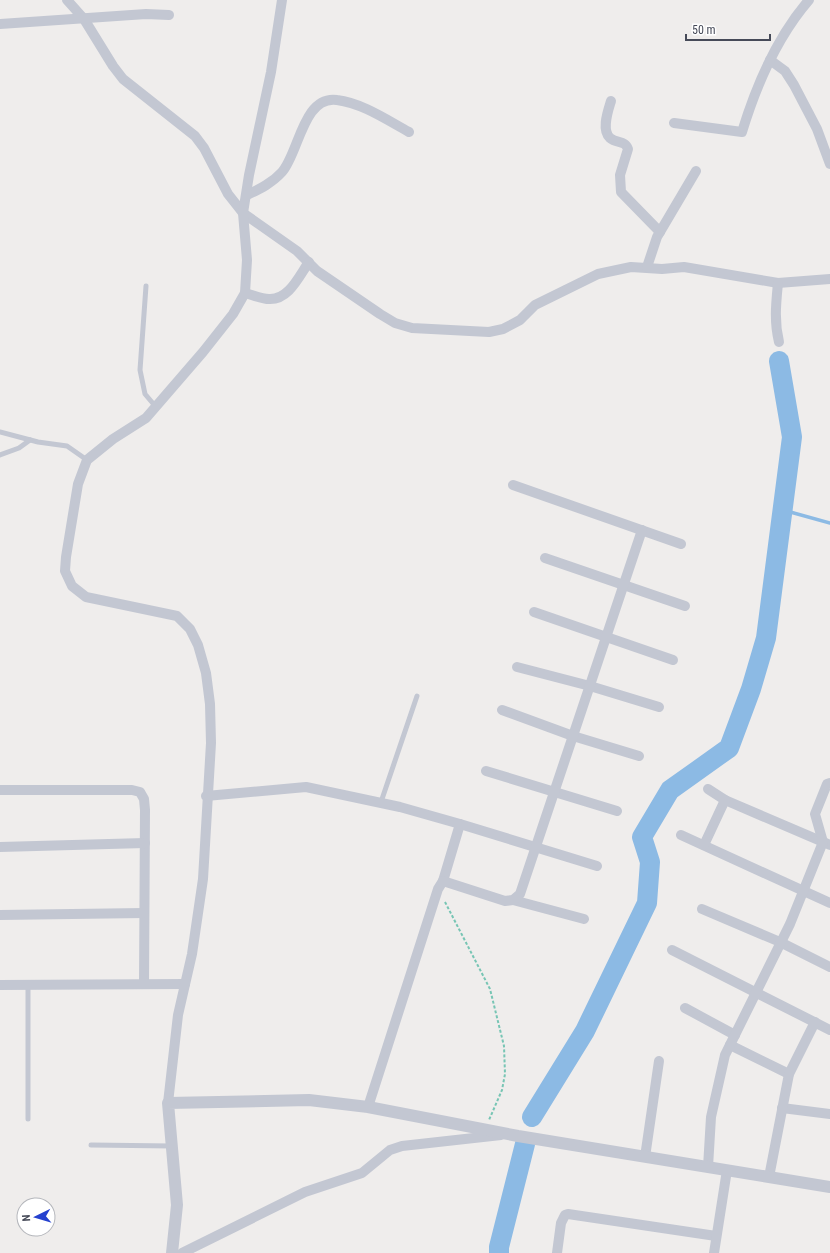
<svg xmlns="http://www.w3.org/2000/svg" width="830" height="1253" viewBox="0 0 830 1253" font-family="'Roboto Condensed',sans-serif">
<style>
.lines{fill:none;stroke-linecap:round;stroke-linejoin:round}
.stream{stroke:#8cbae4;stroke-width:3.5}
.river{stroke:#8cbae4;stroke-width:20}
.path{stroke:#77c5b4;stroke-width:2;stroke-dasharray:3 2;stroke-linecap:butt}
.service{stroke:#c3c7d2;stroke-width:5}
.minor{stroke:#c3c7d2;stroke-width:10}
.tertiary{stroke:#c3c7d2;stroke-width:12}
</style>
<rect width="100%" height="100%" fill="#efedec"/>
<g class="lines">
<path class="stream" d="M 783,510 L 830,523"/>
<g class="river">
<path d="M 532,1117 L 585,1031 L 647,903 L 650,862 L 642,837 L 670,790 L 729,748 L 751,689 L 766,638 L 792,437 L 779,361"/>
<path d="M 499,1253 L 499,1247 L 525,1144"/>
</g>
<path class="path" d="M 445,902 L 490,989 L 504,1046 L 505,1074 L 502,1090 L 489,1120"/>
<g class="service">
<path d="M 146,286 L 140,370 L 145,394 L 156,407"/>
<path d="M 0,432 L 38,442 L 67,446 L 87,460"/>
<path d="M 0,455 L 19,448 L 30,440"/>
<path d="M 381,802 L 417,696"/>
<path d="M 28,985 L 28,1119"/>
<path d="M 91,1145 L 172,1146"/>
</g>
<g class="minor">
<path d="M 67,0 L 84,19 L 113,66 L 123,79 L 195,136 L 204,148 L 228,194 L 243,213 L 297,251 L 317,271 L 380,314 L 395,323 L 412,328 L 489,332 L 503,329 L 520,320 L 535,305 L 598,274 L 631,267 L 662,269 L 684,267 L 778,283 L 830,279"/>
<path d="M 0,24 L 146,14 L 169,15"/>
<path d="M 770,60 L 785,71 L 794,85 L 817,129 L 830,164"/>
<path d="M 611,101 C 608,111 601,130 610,138 C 617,144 625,140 628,149 L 620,175 L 621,192 L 660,232"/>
<path d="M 674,123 L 742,132 C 756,86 777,37 809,0"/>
<path d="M 247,195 C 260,189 272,183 282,172 C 299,153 303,95 337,100 C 362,103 387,120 409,132"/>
<path d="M 647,267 L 657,237 L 696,171"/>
<path d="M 778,283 C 776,304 774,321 779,342"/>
<path d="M 245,293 C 253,295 262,299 269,299 C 289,300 299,276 309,262"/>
<path d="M 513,485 L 681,544"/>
<path d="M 545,558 L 685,606"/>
<path d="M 534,612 L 673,660"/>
<path d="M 517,667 L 590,686 L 659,707"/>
<path d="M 502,710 L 573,736 L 639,756"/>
<path d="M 486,771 L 617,811"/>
<path d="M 0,790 L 132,790 L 140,792 L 144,799 L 145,810 L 144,984"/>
<path d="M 206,796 L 306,787 L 400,807 L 460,824 L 443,881"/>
<path d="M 725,800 L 830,845"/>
<path d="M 460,824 L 597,866"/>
<path d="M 681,835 L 830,903"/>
<path d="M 704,845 L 725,800 L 708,789"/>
<path d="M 0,847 L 145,843"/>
<path d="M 513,900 L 584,919"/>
<path d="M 702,909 L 780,942 L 830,967"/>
<path d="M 0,915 L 144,913"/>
<path d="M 672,950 L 830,1030"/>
<path d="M 0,985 L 185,984"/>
<path d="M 685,1008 L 735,1035"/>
<path d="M 730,1045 L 789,1074"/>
<path d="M 168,1103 L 178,1015 L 192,954 L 203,879 L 211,743 L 210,704 L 206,673 L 198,645 L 190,629 L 177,616 L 86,597 L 72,586 L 65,571 L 66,557 L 78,484 L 87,460 L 113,439 L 146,418 L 203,352 L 233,314 L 245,293 L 247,260 L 243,213 L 249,175 L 271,72 L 282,0"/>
<path d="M 368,1107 L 438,889 L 443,881 L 505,901 L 513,900 L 520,894 L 642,530"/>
<path d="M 782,1108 L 830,1114"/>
<path d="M 645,1157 L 659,1061"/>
<path d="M 708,1167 L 711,1117 L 725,1055 L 790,924 L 823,842 L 815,814 L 827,784 L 830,783"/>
<path d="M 769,1177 L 789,1074 L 815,1022"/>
<path d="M 182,1253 L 305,1192 L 362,1173 L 390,1150 L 402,1146 L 501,1135"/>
<path d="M 557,1253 L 561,1223 L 565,1215 L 568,1214 L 716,1236"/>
<path d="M 714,1253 L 727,1170"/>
</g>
<path class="tertiary" d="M 172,1253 L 177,1205 L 168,1103 L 309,1100 L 368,1107 L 518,1136 L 830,1187"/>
</g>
<g transform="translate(36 1217) rotate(265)"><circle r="19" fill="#ffffff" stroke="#b5b7bc"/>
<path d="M0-3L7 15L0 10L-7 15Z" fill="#2541cf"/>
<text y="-6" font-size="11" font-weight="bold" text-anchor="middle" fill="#464a58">N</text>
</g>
<path d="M686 34v6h84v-6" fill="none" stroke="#464a58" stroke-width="2"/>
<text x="692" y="34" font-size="12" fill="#464a58" stroke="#ffffff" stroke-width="3" paint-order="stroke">50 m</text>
</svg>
